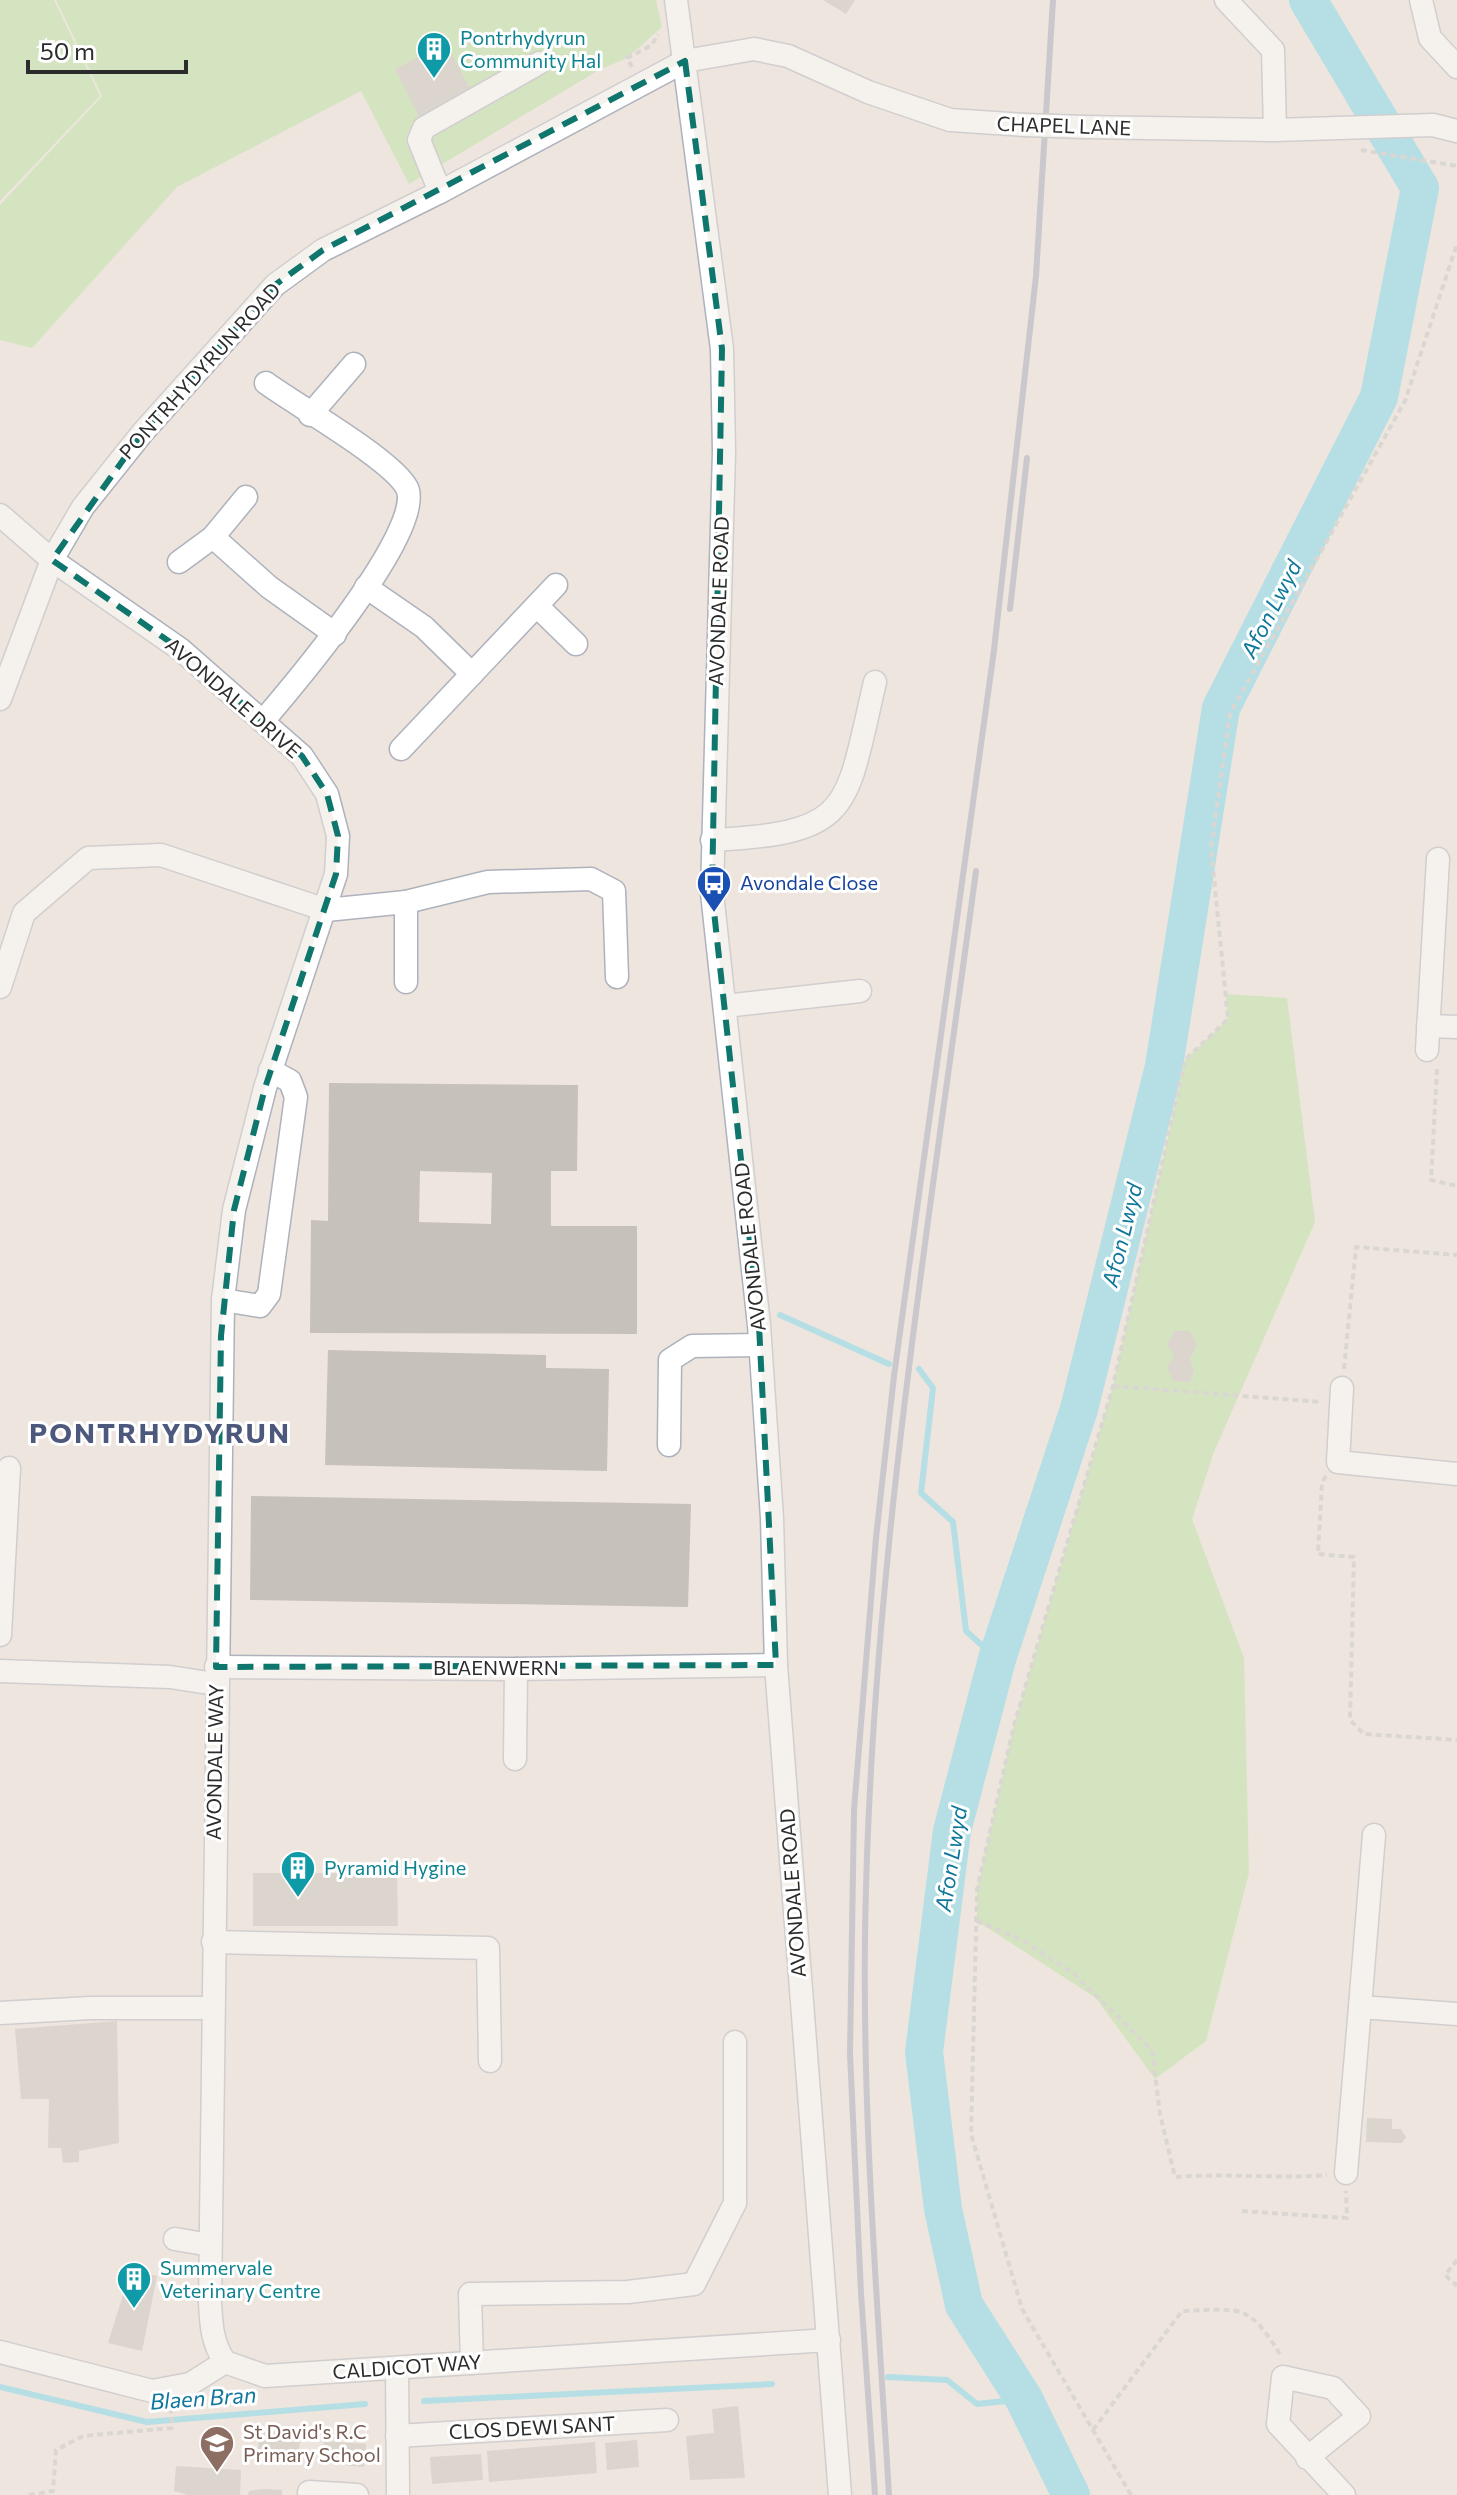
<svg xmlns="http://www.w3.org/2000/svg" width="1457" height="2495" viewBox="0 0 1457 2495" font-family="Commissioner,sans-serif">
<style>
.green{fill:#b9e39b}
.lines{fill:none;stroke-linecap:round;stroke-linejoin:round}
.stream{stroke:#72d7ee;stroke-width:6}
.river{stroke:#72d7ee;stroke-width:38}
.building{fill:#c6c1b9;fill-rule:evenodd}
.minor-casing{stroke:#aeb2bc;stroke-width:25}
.path{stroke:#c4c4c4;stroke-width:4;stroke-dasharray:6 4;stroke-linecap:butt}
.minor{stroke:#fff;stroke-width:22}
.rail{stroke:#a1a5b6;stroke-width:6}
.minor-bridge-casing{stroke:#aeb2bc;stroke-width:25;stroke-linecap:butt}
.minor-bridge{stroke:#fff;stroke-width:22}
.marked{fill:none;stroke:#0f766e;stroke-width:6;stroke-dasharray:16 10;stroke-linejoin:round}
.labels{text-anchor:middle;stroke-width:6;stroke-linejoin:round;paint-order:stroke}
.culture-label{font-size:20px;fill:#0d838f;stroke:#fff;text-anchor:start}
.street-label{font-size:20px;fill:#2c2c2c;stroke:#fff}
.transit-label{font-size:20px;fill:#164399;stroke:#fff;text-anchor:start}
.education-label{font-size:20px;fill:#785e54;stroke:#fff;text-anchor:start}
.water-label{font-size:22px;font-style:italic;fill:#0f779c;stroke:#fff}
.district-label{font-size:28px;font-weight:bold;letter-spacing:2px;fill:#4c587c;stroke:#fff}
</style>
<rect width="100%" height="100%" fill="#ede5de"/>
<g class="green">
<path d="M 0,0 L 54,0 L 100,96 L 0,201 Z"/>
<path d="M 56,0 L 656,0 L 662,27 L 627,58 L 599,70 L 409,184 L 361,91 L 177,187 L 32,348 L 0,340 L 0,205 L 102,96 Z"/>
<path d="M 1226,994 L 1287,998 L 1315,1222 L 1214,1452 L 1192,1519 L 1244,1658 L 1249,1873 L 1206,2041 L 1155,2079 L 1096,1998 L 977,1921 L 977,1890 L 1013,1729 L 1113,1386 L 1185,1060 L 1228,1019 Z"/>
</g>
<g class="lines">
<g class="stream">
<path d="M 780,1315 L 889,1364"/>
<path d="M 919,1369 L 933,1388 L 921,1493 L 953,1522 L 966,1631 L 997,1659"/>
<path d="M 888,2377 L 947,2380 L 977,2404 L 1024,2399"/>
<path d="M 0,2387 L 147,2422 L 365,2404"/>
<path d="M 424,2401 L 772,2384"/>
</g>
<path class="river" d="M 1071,2495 L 1024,2399 L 964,2305 L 943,2209 L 924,2052 L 952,1831 L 997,1659 L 1079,1409 L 1164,1066 L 1221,708 L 1379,397 L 1420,188 L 1308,0"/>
</g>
<g class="building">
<path d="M 823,0 L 855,0 L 846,14 Z"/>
<path d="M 446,43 L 472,92 L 420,119 L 395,69 Z"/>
<path d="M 329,1083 L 578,1085 L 577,1171 L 551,1171 L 551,1226 L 637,1226 L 637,1334 L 310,1333 L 311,1220 L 328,1221 ZM 420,1171 L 492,1173 L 491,1224 L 419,1222 Z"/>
<path d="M 1174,1331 L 1190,1331 L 1197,1345 L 1190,1359 L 1194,1370 L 1190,1382 L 1173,1381 L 1167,1367 L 1174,1355 L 1167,1345 Z"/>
<path d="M 328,1350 L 546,1355 L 546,1368 L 609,1369 L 607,1471 L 325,1465 Z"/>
<path d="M 251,1496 L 691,1504 L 688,1607 L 250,1600 Z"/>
<path d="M 253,1873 L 397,1873 L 398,1926 L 253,1926 Z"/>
<path d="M 117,2021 L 119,2143 L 79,2151 L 79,2162 L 63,2163 L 61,2148 L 48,2148 L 49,2099 L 21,2099 L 15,2029 Z"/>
<path d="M 1367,2118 L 1392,2119 L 1392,2129 L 1401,2129 L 1406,2137 L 1402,2143 L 1366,2142 Z"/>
<path d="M 131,2269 L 157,2276 L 142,2351 L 108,2343 Z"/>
<path d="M 738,2406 L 745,2478 L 690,2480 L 686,2436 L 714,2433 L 712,2409 Z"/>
<path d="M 259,2431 L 300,2434 L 299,2455 L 258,2453 Z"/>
<path d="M 637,2440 L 639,2467 L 607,2470 L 605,2443 Z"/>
<path d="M 324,2441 L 366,2444 L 364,2467 L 322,2463 Z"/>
<path d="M 595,2442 L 597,2473 L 489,2482 L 487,2451 Z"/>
<path d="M 481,2454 L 483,2480 L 432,2484 L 430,2457 Z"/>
<path d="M 176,2466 L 241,2470 L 240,2495 L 188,2495 L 174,2491 Z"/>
<path d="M 264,2489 L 282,2490 L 282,2495 L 248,2495 L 249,2491 Z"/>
</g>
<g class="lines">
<g class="minor-casing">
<g id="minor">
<path d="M 676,0 L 722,349 L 724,451 L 712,893 L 759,1325 L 772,1518 L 776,1665 L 840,2495"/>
<path d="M 1226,0 L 1273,50 L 1275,130"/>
<path d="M 1421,0 L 1430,38 L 1457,67"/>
<path d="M 1085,127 L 1275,130 L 1433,125 L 1457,131"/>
<path d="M 440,192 L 419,140 L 424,128 L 539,63"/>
<path d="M 310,415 L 354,364"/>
<path d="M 0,515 L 52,560 L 180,649 L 302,756 L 327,794 L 338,836 L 336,874 L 265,1088 L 234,1210 L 223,1300 L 210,2302 C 211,2324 212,2343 225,2362"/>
<path d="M 213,537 L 269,587 L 335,634"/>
<path d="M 179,562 L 213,537 L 246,497"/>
<path d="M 366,587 L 424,627 L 472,674"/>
<path d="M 537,606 L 576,644"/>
<path d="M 0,699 L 52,560 L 83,507 L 143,432 L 275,285 L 323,250 L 440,192 L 685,61 L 754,49 L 788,56 L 868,92 L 950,120 L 1025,125"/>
<path d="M 263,721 C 293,686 426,529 407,488 C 393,460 296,405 266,383"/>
<path d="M 401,749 L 556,585"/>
<path d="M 712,840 C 854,833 845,810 875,682"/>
<path d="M 406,902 L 488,882 L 591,879 L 614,891 L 617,977"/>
<path d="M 0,987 L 24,913 L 88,858 L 161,855 L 326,910 L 406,902 L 406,982"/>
<path d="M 725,1006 L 860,991"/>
<path d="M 1428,1026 L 1457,1027"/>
<path d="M 1427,1050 L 1438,859"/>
<path d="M 223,1300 L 260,1306 L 269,1294 L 296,1097 L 290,1081 L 270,1070"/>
<path d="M 1342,1388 L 1338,1462 L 1457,1474"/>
<path d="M 669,1445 L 670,1360 L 692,1346 L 760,1345"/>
<path d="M 0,1635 L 9,1468"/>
<path d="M 216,1667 L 516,1669 L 776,1665"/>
<path d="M 0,1671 L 170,1677 L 215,1684"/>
<path d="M 515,1759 L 516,1669"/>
<path d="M 213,1942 L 488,1948 L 490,2061"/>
<path d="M 1360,2007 L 1374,1835"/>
<path d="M 0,2013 L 90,2008 L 213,2008"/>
<path d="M 1346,2173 L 1360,2007 L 1457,2014"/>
<path d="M 175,2239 L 210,2245"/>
<path d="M 0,2352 L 152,2391 L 190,2384 L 225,2362 L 265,2376 L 829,2340"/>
<path d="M 472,2363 L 470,2294 L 628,2292 L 694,2284 L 735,2203 L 735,2042"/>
<path d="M 397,2368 L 398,2495"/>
<path d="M 397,2436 L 667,2420"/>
<path d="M 1307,2458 L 1359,2416 L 1333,2388 L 1283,2377 L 1278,2424 L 1344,2495"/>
<path d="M 309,2492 L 357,2495"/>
</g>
</g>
<g class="path">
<path d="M 632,67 L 627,58 L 652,45 L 658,34"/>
<path d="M 1361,150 L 1457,166"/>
<path d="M 1437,1069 L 1431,1180 L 1457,1186"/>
<path d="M 1344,1369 L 1356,1247 L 1457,1255"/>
<path d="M 1113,1386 L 1322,1402"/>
<path d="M 1326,1476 L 1322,1482 L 1318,1554 L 1354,1557 L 1350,1720 L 1364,1734 L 1457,1740"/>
<path d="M 977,1921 L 1022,1940 L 1073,1973 L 1152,2050 L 1160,2114 L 1175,2177 C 1226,2173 1277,2179 1327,2175"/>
<path d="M 1242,2211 L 1347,2218 L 1346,2191"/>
<path d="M 1457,2260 L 1445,2275 L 1457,2286"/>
<path d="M 1093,2430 L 1182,2311 C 1242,2309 1248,2302 1281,2356"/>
<path d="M 29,2495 L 53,2491 L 56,2450 L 83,2436 L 172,2428 L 171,2408"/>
<path d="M 1131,2495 L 1022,2309 L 971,2134 L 977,1890 L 1013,1729 L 1113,1386 L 1185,1060 L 1228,1019 L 1211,848 L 1230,714 L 1405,401 L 1457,244"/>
</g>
<use href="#minor" class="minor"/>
<g class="rail">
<path d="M 1010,609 L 1027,458"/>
<path d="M 875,2495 L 861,2293 L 850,2054 L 854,1810 L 876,1538 L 894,1376 L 994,650 L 1036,276 L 1053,0"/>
<path d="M 889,2495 C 877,2294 860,2091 866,1889 C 875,1547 931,1209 976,871"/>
</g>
<g class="minor-bridge-casing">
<path id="minor-bridge" d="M 1025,125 L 1085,127"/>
</g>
<use href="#minor-bridge" class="minor-bridge"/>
</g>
<path d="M0 0H1457V2495H0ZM 685,61 L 722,349 L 712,893 L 759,1325 L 776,1665 L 216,1667 L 221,1336 L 234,1210 L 265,1088 L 336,874 L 338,836 L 327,794 L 302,756 L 180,649 L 52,560 L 143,432 L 275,285 L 323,250 Z" fill="#ede5de" fill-opacity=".55" fill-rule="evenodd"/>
<path class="marked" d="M 685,61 L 722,349 L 712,893 L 759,1325 L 776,1665 L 216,1667 L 221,1336 L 234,1210 L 265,1088 L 336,874 L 338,836 L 327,794 L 302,756 L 180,649 L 52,560 L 143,432 L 275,285 L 323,250 Z"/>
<defs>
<g id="building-pin" transform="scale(1.8)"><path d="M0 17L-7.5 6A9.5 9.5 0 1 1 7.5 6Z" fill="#0f9aa8" stroke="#fff"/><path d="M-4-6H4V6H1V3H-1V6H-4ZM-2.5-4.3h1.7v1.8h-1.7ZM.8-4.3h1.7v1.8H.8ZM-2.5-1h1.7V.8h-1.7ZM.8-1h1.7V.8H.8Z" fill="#fff"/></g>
<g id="bus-pin" transform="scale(1.8)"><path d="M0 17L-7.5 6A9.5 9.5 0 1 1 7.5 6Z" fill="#1a4fb4" stroke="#fff"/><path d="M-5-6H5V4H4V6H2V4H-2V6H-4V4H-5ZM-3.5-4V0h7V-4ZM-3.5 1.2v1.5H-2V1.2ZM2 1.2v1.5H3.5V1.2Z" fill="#fff"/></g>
<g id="school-pin" transform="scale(1.8)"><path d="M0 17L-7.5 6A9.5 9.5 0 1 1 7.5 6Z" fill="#8d6e63" stroke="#fff"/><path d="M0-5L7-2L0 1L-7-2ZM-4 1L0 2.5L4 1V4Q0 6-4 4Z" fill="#fff"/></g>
</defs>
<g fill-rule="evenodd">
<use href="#building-pin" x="434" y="49"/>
<use href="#bus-pin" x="714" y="883"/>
<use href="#building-pin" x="298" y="1868"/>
<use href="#building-pin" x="134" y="2279"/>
<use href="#school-pin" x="217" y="2443"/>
</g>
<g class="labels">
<g class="culture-label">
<text x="460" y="45">Pontrhydyrun<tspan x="460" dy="23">Community Hal</tspan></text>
<text x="324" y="1875">Pyramid Hygine</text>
<text x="160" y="2275">Summervale<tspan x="160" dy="23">Veterinary Centre</tspan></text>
</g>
<g class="street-label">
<text transform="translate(1064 126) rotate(2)" y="7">CHAPEL LANE</text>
<text transform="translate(200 371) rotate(-48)" y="7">PONTRHYDYRUN ROAD</text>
<text transform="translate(719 601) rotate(-88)" y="7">AVONDALE ROAD</text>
<text transform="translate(233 698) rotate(41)" y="7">AVONDALE DRIVE</text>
<text transform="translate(750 1247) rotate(-96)" y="7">AVONDALE ROAD</text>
<text x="496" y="1675">BLAENWERN</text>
<text transform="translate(215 1762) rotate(-89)" y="7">AVONDALE WAY</text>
<text transform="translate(793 1893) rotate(-94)" y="7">AVONDALE ROAD</text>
<text transform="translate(407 2367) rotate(-4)" y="7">CALDICOT WAY</text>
<text transform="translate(532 2428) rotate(-3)" y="7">CLOS DEWI SANT</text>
</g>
<g class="transit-label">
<text x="740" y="890">Avondale Close</text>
</g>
<g class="education-label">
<text x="243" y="2439">St David's R.C<tspan x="243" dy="23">Primary School</tspan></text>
</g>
<g class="water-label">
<text transform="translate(1271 609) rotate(-63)" y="8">Afon Lwyd</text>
<text transform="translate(1122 1235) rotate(-76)" y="8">Afon Lwyd</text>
<text transform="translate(951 1859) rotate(-81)" y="8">Afon Lwyd</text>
<text transform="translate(203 2398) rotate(-4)" y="8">Blaen Bran</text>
</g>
<g class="district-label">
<text x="160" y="1443">PONTRHYDYRUN</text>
</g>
</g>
<path d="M28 60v12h158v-12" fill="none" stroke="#2c2c2c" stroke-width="4"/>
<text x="40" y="60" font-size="24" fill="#2c2c2c" stroke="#ffffff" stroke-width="6" paint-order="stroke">50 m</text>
</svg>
